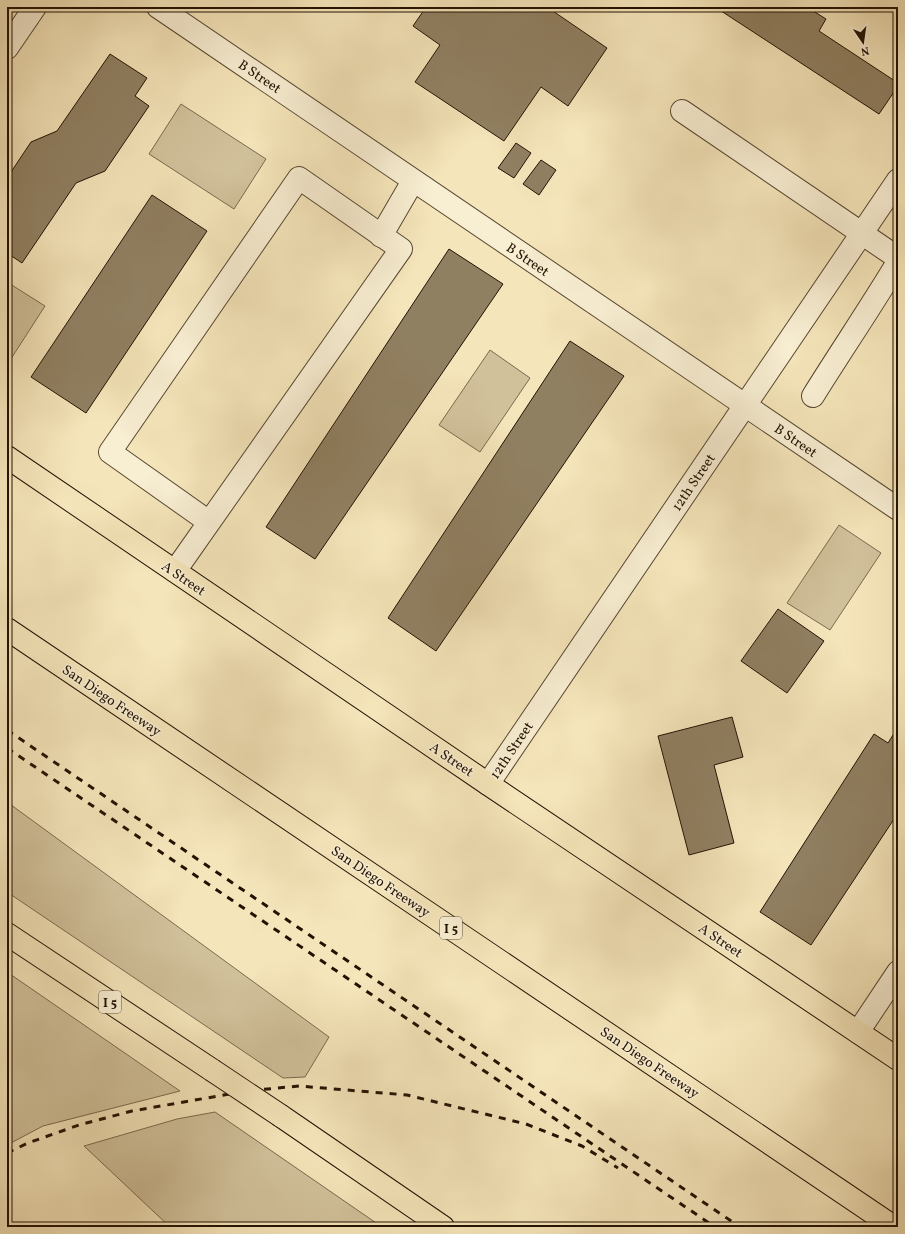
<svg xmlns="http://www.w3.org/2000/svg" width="905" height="1234" viewBox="0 0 905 1234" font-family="Vollkorn,serif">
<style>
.green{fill:#d1c19b;stroke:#7a6a4f}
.building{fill:#908062;stroke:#221203}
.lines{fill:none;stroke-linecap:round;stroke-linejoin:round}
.minor-casing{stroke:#574731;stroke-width:24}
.major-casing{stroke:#221203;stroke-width:24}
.highway-casing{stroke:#221203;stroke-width:24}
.minor{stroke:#f8eed2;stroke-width:22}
.major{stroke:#f5e5ba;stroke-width:22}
.highway{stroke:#f5e5ba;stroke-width:22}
.rail{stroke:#221203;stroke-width:3;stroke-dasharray:7 7;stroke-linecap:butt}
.highway-bridge-casing{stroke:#221203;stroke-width:24;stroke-linecap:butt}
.highway-bridge{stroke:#f5e5ba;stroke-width:22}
.labels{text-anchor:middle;stroke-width:3;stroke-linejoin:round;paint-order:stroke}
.shield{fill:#f8eed2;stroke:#625441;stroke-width:1}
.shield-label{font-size:13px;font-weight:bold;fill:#221203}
.street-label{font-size:14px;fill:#221203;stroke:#f8eed2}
</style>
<rect width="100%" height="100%" fill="#f5e5ba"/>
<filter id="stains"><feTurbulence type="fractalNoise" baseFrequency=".005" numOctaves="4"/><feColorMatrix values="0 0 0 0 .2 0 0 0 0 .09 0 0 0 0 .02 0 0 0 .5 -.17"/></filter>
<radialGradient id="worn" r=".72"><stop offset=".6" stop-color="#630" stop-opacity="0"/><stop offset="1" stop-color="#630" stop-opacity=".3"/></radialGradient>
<g class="green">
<path d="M 181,104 L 266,159 L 234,209 L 149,154 Z"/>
<path d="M 7,282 L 45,306 L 7,365 Z"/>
<path d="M 490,350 L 530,378 L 480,452 L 439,425 Z"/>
<path d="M 839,525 L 881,553 L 830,630 L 787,603 Z"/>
<path d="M 7,802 L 329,1037 L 305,1077 L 283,1078 L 7,892 Z"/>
<path d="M 7,972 L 180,1091 L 43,1126 L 7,1145 Z"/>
<path d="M 215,1112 L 382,1227 L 170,1227 L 84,1146 L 177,1119 Z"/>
</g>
<g class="building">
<path d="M 426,7 L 547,7 L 607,48 L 568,106 L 541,87 L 504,141 L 415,82 L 440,45 L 413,26 Z"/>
<path d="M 715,7 L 791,7 L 798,12 L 802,7 L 807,7 L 826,19 L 819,31 L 898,83 L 898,86 L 879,114 Z"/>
<path d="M 110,54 L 147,78 L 135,96 L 149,106 L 105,171 L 76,183 L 22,263 L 7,253 L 7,178 L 31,142 L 57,131 Z"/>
<path d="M 516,143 L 531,153 L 514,178 L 498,168 Z"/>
<path d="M 541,160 L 556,170 L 539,195 L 523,184 Z"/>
<path d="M 152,195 L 207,231 L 86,413 L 31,377 Z"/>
<path d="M 449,249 L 503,284 L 315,559 L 266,527 Z"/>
<path d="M 570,341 L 624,376 L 436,651 L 388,618 Z"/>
<path d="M 778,609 L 824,641 L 787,693 L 741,661 Z"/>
<path d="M 732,717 L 743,757 L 714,765 L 734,843 L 689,855 L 658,736 Z"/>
<path d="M 898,727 L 898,813 L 811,945 L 760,912 L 874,734 L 888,743 Z"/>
</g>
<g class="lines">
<g class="minor-casing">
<g id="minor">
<path d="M 158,7 L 898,509"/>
<path d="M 7,48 L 35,7"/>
<path d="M 682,111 L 898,258"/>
<path d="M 381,236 L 413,181"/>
<path d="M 813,396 C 841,351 871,307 898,262"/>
<path d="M 175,571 L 401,249 L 299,178 L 110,452 L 209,522"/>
<path d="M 488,784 L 898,180"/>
<path d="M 858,1032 L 898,972"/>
</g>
</g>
<g class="major-casing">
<path id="major" d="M 7,457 L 488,784 L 898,1059"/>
</g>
<g class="highway-casing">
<g id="highway">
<path d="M 7,629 L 894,1227"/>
<path d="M 7,934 L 212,1070"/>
<path d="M 281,1116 L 443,1227"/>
</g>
</g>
<use href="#minor" class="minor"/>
<use href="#major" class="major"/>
<use href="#highway" class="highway"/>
<g class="rail">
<path d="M 7,730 L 740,1227"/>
<path d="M 7,748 L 715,1227"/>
<path d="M 7,1153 L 28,1143 L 79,1125 L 132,1111 L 247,1091 L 299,1086 L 407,1095 L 526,1124 L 582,1146 L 618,1168"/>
</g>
<g class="highway-bridge-casing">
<path id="highway-bridge" d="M 212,1070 L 281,1116"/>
</g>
<use href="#highway-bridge" class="highway-bridge"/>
</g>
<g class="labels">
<g class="shield">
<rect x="440" y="917" width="22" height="22" rx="3"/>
<rect x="99" y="991" width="22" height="22" rx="3"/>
</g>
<g class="shield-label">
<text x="451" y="933">I 5</text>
<text x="110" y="1007">I 5</text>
</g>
<g class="street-label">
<text transform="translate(260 76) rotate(34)" y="5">B Street</text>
<text transform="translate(528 259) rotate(34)" y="5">B Street</text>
<text transform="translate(796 440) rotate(34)" y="5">B Street</text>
<text transform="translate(693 482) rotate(-56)" y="5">12th Street</text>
<text transform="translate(184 578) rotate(34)" y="5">A Street</text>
<text transform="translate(112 700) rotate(34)" y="5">San Diego Freeway</text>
<text transform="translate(511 750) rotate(-56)" y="5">12th Street</text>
<text transform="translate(452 759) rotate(34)" y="5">A Street</text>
<text transform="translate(381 881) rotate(34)" y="5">San Diego Freeway</text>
<text transform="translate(721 940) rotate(34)" y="5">A Street</text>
<text transform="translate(650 1062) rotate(34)" y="5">San Diego Freeway</text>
</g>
</g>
<rect width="905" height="1234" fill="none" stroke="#f5e5ba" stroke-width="24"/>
<rect x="8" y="8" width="889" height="1218" fill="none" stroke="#221203" stroke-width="2"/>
<rect x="12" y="12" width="881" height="1210" fill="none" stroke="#221203"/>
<g transform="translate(863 42) rotate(167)" stroke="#f8eed2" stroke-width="3" paint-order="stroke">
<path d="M0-3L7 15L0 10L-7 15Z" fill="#221203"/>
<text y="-6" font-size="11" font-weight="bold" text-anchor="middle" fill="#221203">N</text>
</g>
<rect width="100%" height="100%" filter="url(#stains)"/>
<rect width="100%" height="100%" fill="url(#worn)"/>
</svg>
